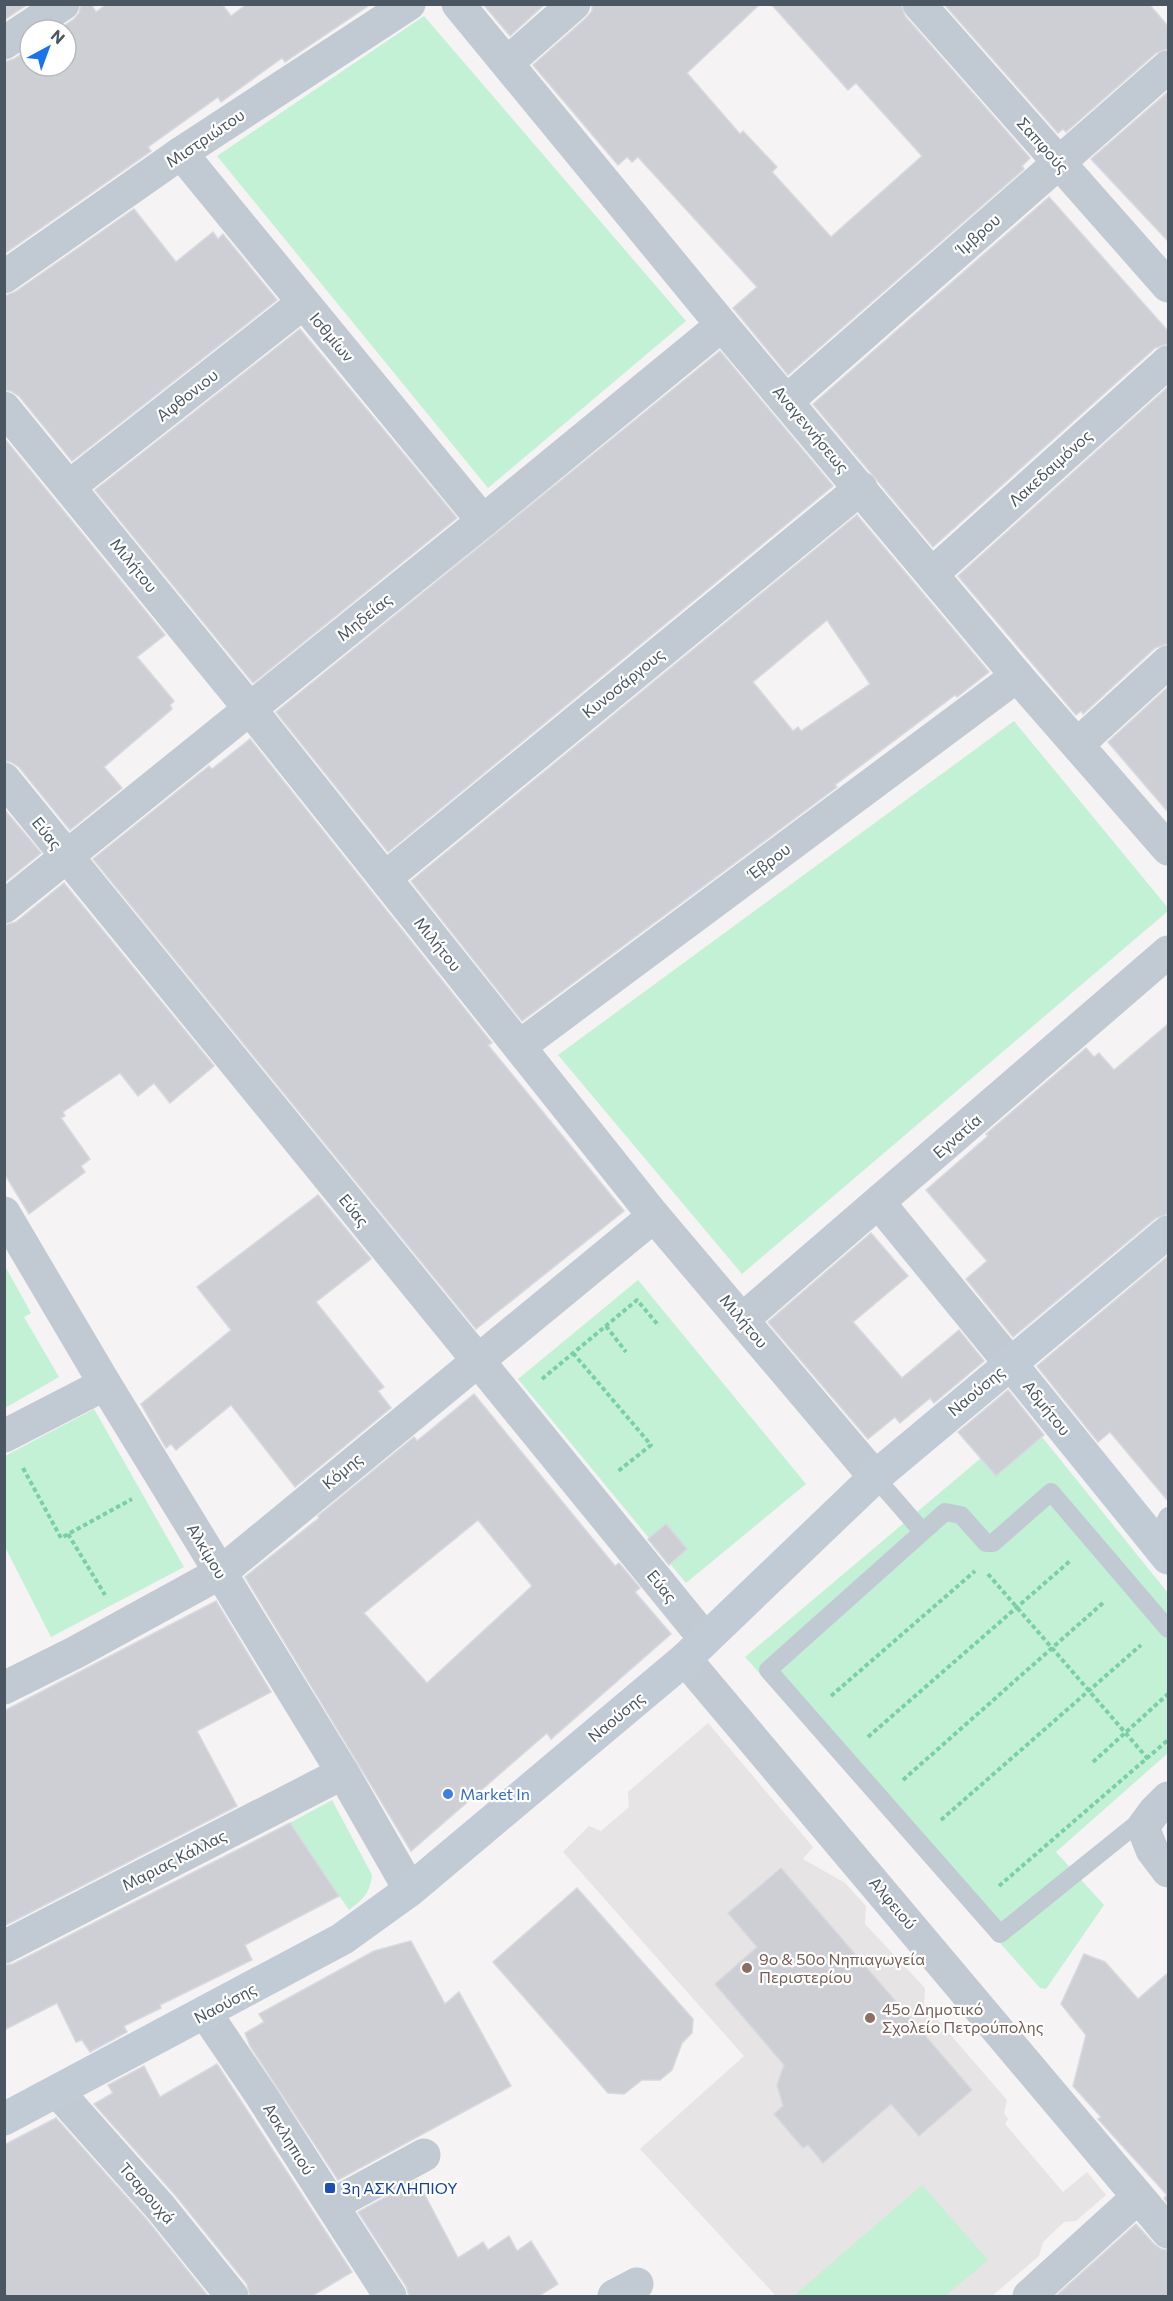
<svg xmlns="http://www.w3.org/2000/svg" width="1173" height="2301" viewBox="0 0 1173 2301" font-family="Commissioner,sans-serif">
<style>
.education{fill:#e6e4e5}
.green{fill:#c3f1d5}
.building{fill:#cdcfd5;stroke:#d7d9de;stroke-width:1.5;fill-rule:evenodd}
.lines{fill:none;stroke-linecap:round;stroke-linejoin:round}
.path{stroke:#7ad0a6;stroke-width:4;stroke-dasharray:4.5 3;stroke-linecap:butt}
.lane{stroke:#c1cad2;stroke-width:18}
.street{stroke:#c1cad2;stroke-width:33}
.secondary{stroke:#c1cbd6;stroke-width:33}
.shop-dot{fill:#3f7fe0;stroke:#fff;stroke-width:2}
.education-dot{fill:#8d6e63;stroke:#fff;stroke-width:2}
.transit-dot{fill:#1a4fb4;stroke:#fff;stroke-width:2}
.labels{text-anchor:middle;stroke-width:4.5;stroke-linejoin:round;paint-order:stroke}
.street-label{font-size:16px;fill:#4a5661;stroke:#fff}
.shop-label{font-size:16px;fill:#366cbe;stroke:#fff;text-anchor:start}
.education-label{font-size:16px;fill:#785e54;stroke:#fff;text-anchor:start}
.transit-label{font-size:16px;fill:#164399;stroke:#fff;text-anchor:start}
</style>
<rect width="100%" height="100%" fill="#f5f3f3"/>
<path class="education" d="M 708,1723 L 813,1847 L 803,1859 L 845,1883 L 866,1906 L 865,1924 L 925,1988 L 924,2004 L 1007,2100 L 1004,2113 L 1008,2119 L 1005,2124 L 1063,2192 L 1087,2172 L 1106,2195 L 1076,2221 L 1064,2222 L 1043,2242 L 1039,2256 L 992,2296 L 776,2296 L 640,2149 L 744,2056 L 563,1852 L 589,1826 L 601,1831 L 629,1807 L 628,1792 Z"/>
<g class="green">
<path d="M 424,16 L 686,321 L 488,488 L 217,156 Z"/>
<path d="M 1014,721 L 1168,908 L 1168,911 L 742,1274 L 558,1055 Z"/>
<path d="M 5,1266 L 31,1313 L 24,1317 L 59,1377 L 5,1408 Z"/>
<path d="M 638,1280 L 806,1484 L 686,1583 L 518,1379 Z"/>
<path d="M 94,1409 L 184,1567 L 51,1637 L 5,1547 L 5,1456 Z"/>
<path d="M 1042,1437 L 1168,1593 L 1168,1753 L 1056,1852 L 1104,1905 L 1046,1989 L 1040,1988 L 745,1657 L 981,1458 L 996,1476 Z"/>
<path d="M 332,1800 L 372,1875 C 370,1893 363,1899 349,1910 L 290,1823 Z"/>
<path d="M 922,2185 L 988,2260 L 945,2296 L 795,2295 Z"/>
</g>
<g class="building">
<path d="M 4,4 L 28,4 L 4,20 Z"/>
<path d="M 81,4 L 91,4 L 96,12 L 107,4 L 222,4 L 231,16 L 247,4 L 371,4 L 285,62 L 282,58 L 221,102 L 218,97 L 148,147 L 151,151 L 4,254 L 4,62 L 14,59 L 30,48 L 30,66 L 66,66 L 66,30 L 58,30 L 74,19 L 79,13 Z"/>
<path d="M 483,4 L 545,4 L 510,36 Z"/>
<path d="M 592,4 L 760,4 L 687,73 L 740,134 L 743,131 L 777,167 L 772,172 L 831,237 L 922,156 L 856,83 L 848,90 L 771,4 L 901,4 L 905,16 L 1030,158 L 1022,166 L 1024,169 L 788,375 L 733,308 L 757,287 L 638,157 L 632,162 L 627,157 L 618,165 L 533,65 L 586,18 L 592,11 Z"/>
<path d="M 944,4 L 1149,4 L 1168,26 L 1168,49 L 1156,53 L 1066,132 L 1063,129 L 1058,133 Z"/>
<path d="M 1168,92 L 1168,241 L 1091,159 Z"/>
<path d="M 1049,197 L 1168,331 L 1168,344 L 1155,348 L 933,547 L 813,404 Z"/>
<path d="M 134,209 L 176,262 L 213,232 L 218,239 L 223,234 L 277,300 L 72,461 L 19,396 L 11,391 L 4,390 L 4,296 L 15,292 Z"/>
<path d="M 300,329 L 457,518 L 253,683 L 95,490 Z"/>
<path d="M 720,351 L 833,486 L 388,852 L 276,712 Z"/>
<path d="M 1168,387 L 1168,644 L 1155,648 L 1083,714 L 1081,711 L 1076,715 L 958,576 Z"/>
<path d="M 4,438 L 165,635 L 137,657 L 174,701 L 170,705 L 172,709 L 104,767 L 122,788 L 70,830 L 19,767 L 11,762 L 4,761 Z"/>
<path d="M 857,515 L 989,672 L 957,697 L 955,695 L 835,785 L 837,787 L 522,1021 L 411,881 ZM 827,620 L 870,684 L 801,731 L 798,727 L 793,731 L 753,682 Z"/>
<path d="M 1168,687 L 1168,812 L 1108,742 Z"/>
<path d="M 250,739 L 492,1043 L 488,1045 L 624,1211 L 476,1329 L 93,859 L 209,766 L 212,769 Z"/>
<path d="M 4,809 L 41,853 L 4,883 Z"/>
<path d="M 64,883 L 214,1066 L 170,1103 L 154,1083 L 138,1096 L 120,1073 L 63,1112 L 65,1116 L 61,1118 L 90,1159 L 81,1166 L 85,1172 L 29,1214 L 4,1173 L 4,925 L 16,922 Z"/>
<path d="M 1168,1024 L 1168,1214 L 1156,1218 L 1013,1337 L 966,1279 L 987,1261 L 926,1190 L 988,1136 L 986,1134 L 1086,1048 L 1094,1057 L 1099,1053 L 1114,1070 Z"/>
<path d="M 318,1195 L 371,1259 L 316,1302 L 384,1387 L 378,1391 L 391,1408 L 295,1487 L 231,1405 L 176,1450 L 171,1444 L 166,1448 L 141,1404 L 231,1330 L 197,1287 Z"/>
<path d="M 871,1233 L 908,1276 L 853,1322 L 902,1378 L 959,1330 L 984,1361 L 934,1403 L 930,1398 L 900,1423 L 895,1417 L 868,1439 L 768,1322 Z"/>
<path d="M 1168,1256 L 1168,1501 L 1110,1432 L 1098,1442 L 1037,1366 Z"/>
<path d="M 1008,1390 L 1044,1435 L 996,1476 L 958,1432 Z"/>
<path d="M 474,1394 L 615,1566 L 619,1563 L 640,1588 L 635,1592 L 671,1634 L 551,1739 L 547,1733 L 411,1851 L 245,1577 L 319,1518 L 318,1516 L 414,1437 L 417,1441 ZM 478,1520 L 532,1586 L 427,1683 L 364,1613 Z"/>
<path d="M 666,1524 L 687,1549 L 669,1565 L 648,1539 Z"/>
<path d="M 216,1601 L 271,1692 L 197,1731 L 237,1806 L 4,1926 L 4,1711 Z"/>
<path d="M 290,1823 L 339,1896 L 245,1945 L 252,1960 L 160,2005 L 161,2008 L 124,2026 L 127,2032 L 90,2052 L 82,2040 L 76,2042 L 57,2003 L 4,2030 L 4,1965 L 13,1964 Z"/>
<path d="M 781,1868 L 972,2090 L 919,2136 L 891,2104 L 823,2163 L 808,2145 L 803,2148 L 774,2114 L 783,2106 L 777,2085 L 784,2065 L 715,1984 L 757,1947 L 728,1913 Z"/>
<path d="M 577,1888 L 693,2019 L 692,2033 L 682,2043 L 672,2070 L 660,2080 L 642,2080 L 624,2094 L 608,2093 L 493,1962 Z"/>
<path d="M 411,1941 L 445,2004 L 459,1992 L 511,2086 L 338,2180 L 250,2046 L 245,2033 L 264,2022 L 259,2014 L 374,1951 Z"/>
<path d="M 1084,1954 L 1105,1962 L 1138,1999 L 1168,1973 L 1168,2204 L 1164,2198 L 1167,2195 L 1098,2119 L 1101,2117 L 1073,2086 L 1086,2035 L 1061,2004 Z"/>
<path d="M 217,2064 L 352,2272 L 312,2296 L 250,2296 L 247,2284 L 176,2196 L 94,2104 L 113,2093 L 108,2085 L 144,2066 L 160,2097 Z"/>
<path d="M 56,2118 L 147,2220 L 208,2296 L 4,2296 L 4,2145 Z"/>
<path d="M 417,2180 L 458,2258 L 483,2242 L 488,2250 L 509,2236 L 517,2251 L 531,2241 L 558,2284 L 539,2296 L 409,2296 L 406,2286 L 358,2212 Z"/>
<path d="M 1136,2224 L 1154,2244 L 1161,2249 L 1168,2250 L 1168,2296 L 1056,2296 Z"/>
</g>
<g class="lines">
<g class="path">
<path d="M 606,1326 L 626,1352"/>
<path d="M 573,1353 L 651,1445 L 617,1472"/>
<path d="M 542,1379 L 637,1300 L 659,1326"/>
<path d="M 23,1468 L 61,1538 L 132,1499"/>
<path d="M 68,1534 L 105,1595"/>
<path d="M 988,1574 L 1148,1759"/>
<path d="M 831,1696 L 975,1571"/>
<path d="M 868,1737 L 1070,1561"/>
<path d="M 1093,1762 L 1168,1694"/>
<path d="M 903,1780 L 1104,1602"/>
<path d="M 941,1820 L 1141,1645"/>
<path d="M 999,1886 L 1168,1740"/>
</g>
<g class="lane">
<path d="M 875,1477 L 922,1531"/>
<path d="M 1155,1541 L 1168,1516"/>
<path d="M 1143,1827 L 1134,1826 L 1000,1934 L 768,1670 L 945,1512 L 961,1515 L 986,1543 L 993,1543 L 1051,1492 L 1168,1629"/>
</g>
<g class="street">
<path d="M 458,4 L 722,325 L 1017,676 L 1168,849"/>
<path d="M 919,4 L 1168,286"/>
<path d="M 4,43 L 63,4"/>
<path d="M 507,63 L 574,4"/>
<path d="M 181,153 L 483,521"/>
<path d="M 4,277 L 181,153 L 409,4"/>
<path d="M 787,401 L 1168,67"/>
<path d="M 4,408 L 250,709 L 654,1216 L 875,1477"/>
<path d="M 70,486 L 303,303"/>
<path d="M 932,574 L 1168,362"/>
<path d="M 1078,744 L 1168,662"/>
<path d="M 4,779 L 705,1639"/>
<path d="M 385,878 L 861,488"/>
<path d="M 4,907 L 483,521 L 722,325"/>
<path d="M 520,1046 L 1017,676"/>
<path d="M 879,1203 L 1010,1363"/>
<path d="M 4,1213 L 105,1384 L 343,1773 L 410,1890"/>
<path d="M 743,1319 L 1168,952"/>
<path d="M 4,1436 L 105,1384"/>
<path d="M 685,1659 L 1168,2232"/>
<path d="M 4,1688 L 76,1652 L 220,1573 L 654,1216"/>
<path d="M 1168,1798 L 1154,1812 L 1143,1827 L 1152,1850 L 1168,1871"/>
<path d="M 4,1947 L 343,1773"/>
<path d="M 206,2014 L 261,2095 L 390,2296"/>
<path d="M 58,2092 L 161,2208 L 232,2296"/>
<path d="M 332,2205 L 424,2155"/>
<path d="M 614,2296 L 637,2284"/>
<path d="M 1029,2296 L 1138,2197"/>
</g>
<g class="secondary">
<path d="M 1010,1363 L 1168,1558"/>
<path d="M 4,2119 L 342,1939 L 410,1890 L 685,1659 L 875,1477 L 1168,1232"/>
</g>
</g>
<circle class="shop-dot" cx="448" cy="1794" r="6"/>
<g class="education-dot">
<circle cx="747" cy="1968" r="6"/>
<circle cx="870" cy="2018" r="6"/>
</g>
<rect class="transit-dot" x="324" y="2182" width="12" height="12" rx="3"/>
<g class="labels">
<g class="street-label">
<text transform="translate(205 138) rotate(-34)" y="6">Μιστριώτου</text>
<text transform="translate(1043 145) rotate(48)" y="6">Σαπφούς</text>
<text transform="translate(978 234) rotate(-41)" y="6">Ίμβρου</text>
<text transform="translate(332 337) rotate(50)" y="6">Ισθμίων</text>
<text transform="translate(187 395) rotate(-38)" y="6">Αφθονιου</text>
<text transform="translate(811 429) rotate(50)" y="6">Αναγεννήσεως</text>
<text transform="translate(1050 468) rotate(-42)" y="6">Λακεδαιμόνος</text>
<text transform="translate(134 565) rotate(51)" y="6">Μιλήτου</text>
<text transform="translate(364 617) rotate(-39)" y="6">Μηδείας</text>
<text transform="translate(623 683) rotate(-39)" y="6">Κυνοσάργους</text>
<text transform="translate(47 833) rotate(51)" y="6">Εύας</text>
<text transform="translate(769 861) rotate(-37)" y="6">Έβρου</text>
<text transform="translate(438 944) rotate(51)" y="6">Μιλήτου</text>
<text transform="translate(957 1136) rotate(-41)" y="6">Εγνατία</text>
<text transform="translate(354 1210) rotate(51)" y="6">Εύας</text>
<text transform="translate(744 1321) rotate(50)" y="6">Μιλήτου</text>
<text transform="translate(976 1391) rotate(-40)" y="6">Ναούσης</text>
<text transform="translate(1047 1408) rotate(51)" y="6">Αδμήτου</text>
<text transform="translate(342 1471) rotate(-40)" y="6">Κόμης</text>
<text transform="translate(207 1551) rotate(59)" y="6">Αλκίμου</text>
<text transform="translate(662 1586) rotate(51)" y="6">Εύας</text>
<text transform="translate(616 1717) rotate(-40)" y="6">Ναούσης</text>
<text transform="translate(174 1860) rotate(-27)" y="6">Μαριας Κάλλας</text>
<text transform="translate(893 1903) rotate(50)" y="6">Αλφειού</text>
<text transform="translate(225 2003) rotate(-28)" y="6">Ναούσης</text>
<text transform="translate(289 2139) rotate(58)" y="6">Ασκληπιού</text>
<text transform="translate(147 2193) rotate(49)" y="6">Τσαρουχά</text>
</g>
<g class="shop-label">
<text x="460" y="1800">Market In</text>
</g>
<g class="education-label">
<text x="759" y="1965">9ο &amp; 50ο Νηπιαγωγεία<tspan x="759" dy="18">Περιστερίου</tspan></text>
<text x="882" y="2015">45ο Δημοτικό<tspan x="882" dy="18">Σχολείο Πετρούπολης</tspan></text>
</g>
<g class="transit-label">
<text x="342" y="2194">3η ΑΣΚΛΗΠΙΟΥ</text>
</g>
</g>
<rect width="1173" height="2301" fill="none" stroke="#4a5661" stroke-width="12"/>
<g transform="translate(48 48) rotate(41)"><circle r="28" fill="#ffffff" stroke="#b7bbc0" stroke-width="1.5"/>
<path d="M0-4.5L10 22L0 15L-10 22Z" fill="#1a73e8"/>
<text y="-9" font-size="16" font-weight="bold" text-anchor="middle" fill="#4a5661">N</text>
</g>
</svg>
